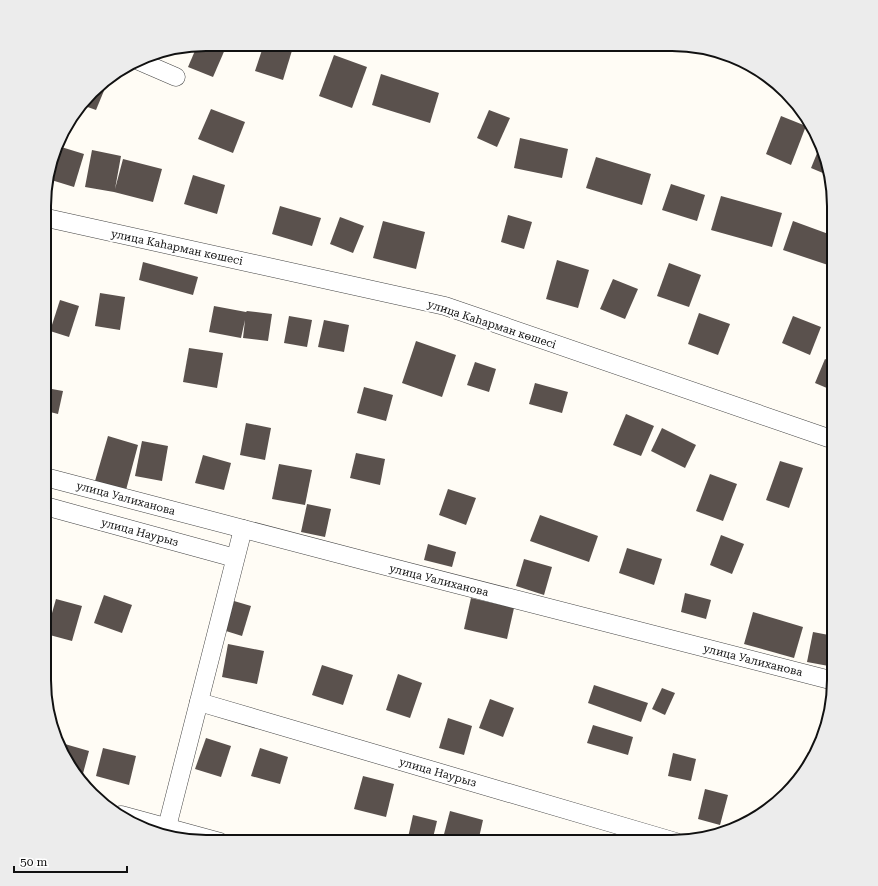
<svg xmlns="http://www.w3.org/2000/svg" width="878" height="886" viewBox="0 0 878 886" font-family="'Roboto Serif',serif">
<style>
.building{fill:#5a514d}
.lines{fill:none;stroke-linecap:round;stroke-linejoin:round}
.minor-casing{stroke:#444;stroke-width:19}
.minor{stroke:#fff;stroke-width:18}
.labels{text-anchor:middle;stroke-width:4;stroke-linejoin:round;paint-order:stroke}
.street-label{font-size:11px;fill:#111;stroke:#fff}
.rim{fill:none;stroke:#111;stroke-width:2}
</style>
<rect width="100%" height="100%" fill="#fffcf5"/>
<g class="building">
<path d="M 206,44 L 219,44 L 226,47 L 213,77 L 188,67 L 197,46 Z"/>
<path d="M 264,44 L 294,44 L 283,80 L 255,71 Z"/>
<path d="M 334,55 L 367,67 L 352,108 L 319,96 Z"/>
<path d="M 381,74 L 439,93 L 430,123 L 372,105 Z"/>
<path d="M 106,80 L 108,81 L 96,110 L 82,105 L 99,84 Z"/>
<path d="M 211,109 L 245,122 L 233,153 L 198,139 Z"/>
<path d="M 489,110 L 510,118 L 497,147 L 477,138 Z"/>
<path d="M 781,116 L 806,126 L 791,165 L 766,154 Z"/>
<path d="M 520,138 L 568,149 L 562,178 L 514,168 Z"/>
<path d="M 58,146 L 84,154 L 74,187 L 48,179 Z"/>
<path d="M 820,146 L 822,147 L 825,154 L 830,176 L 811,168 Z"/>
<path d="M 92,150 L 121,156 L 115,189 L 123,159 L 162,169 L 153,202 L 114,192 L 85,187 Z"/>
<path d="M 596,157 L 651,174 L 642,205 L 586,188 Z"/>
<path d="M 193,175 L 225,185 L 217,214 L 184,204 Z"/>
<path d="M 671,184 L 705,195 L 697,221 L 662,210 Z"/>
<path d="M 721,196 L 782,213 L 772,247 L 711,230 Z"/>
<path d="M 280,206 L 321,218 L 312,246 L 272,234 Z"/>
<path d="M 508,215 L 532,222 L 524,249 L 501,242 Z"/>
<path d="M 340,217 L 364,226 L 353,253 L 330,244 Z"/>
<path d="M 383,221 L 425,232 L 416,269 L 373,258 Z"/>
<path d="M 793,221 L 834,236 L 834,248 L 828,265 L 783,250 Z"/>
<path d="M 557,260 L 589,270 L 578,308 L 546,299 Z"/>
<path d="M 143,262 L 198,277 L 193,295 L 139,280 Z"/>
<path d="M 669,263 L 701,275 L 689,307 L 657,296 Z"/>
<path d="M 613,279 L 638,289 L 625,319 L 600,309 Z"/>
<path d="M 100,293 L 125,297 L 120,330 L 95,326 Z"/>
<path d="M 60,300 L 79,306 L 69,337 L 50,331 Z"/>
<path d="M 214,306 L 246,312 L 247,311 L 272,314 L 268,341 L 243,338 L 245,320 L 241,338 L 209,332 Z"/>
<path d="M 699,313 L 730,324 L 718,355 L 688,344 Z"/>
<path d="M 289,316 L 312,320 L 307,347 L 284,343 Z"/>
<path d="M 793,316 L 821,327 L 810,355 L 782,343 Z"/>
<path d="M 324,320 L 349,325 L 344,352 L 318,347 Z"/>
<path d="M 416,341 L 456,355 L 442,397 L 402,383 Z"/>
<path d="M 189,348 L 223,353 L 217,388 L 183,382 Z"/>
<path d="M 825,359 L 834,363 L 834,391 L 815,383 Z"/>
<path d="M 475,362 L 496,369 L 489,392 L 467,385 Z"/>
<path d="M 535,383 L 568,392 L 562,413 L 529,404 Z"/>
<path d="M 364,387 L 393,395 L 386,421 L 357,413 Z"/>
<path d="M 46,388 L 63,391 L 58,414 L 46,411 Z"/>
<path d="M 626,414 L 654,426 L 641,456 L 613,445 Z"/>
<path d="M 246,423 L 271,428 L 265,460 L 240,455 Z"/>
<path d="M 662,428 L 696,445 L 685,468 L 651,451 Z"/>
<path d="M 108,436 L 138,445 L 126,490 L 95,481 Z"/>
<path d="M 142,441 L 168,446 L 162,481 L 135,476 Z"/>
<path d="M 356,453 L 385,459 L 380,485 L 350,478 Z"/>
<path d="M 203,455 L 231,463 L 224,490 L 195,483 Z"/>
<path d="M 780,461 L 803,468 L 789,508 L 766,500 Z"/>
<path d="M 279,464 L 312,470 L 305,505 L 272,499 Z"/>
<path d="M 710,474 L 737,484 L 723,521 L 696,511 Z"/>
<path d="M 448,489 L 476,498 L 466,525 L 439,515 Z"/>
<path d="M 307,504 L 331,509 L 325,537 L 301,532 Z"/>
<path d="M 540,515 L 598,536 L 589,562 L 530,541 Z"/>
<path d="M 721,535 L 744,544 L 732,574 L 710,565 Z"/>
<path d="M 428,544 L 456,552 L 452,567 L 424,560 Z"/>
<path d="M 627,548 L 662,559 L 654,585 L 619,573 Z"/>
<path d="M 524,559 L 552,567 L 544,595 L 516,586 Z"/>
<path d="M 685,593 L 711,600 L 706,619 L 681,612 Z"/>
<path d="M 104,595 L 132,605 L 122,633 L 94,623 Z"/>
<path d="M 471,598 L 514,608 L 507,639 L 464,629 Z"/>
<path d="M 56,599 L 82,606 L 72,641 L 46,634 Z"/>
<path d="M 234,601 L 251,606 L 242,636 L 226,631 Z"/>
<path d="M 753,612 L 803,627 L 794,658 L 744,644 Z"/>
<path d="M 813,632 L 834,636 L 834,667 L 807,662 Z"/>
<path d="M 228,644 L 264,651 L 257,684 L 222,677 Z"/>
<path d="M 322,665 L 353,675 L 343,705 L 312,695 Z"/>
<path d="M 398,674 L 422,683 L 410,718 L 386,710 Z"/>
<path d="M 594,685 L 648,703 L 641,722 L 588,703 Z"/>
<path d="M 662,688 L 675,693 L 665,715 L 652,709 Z"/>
<path d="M 490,699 L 514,708 L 503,737 L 479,728 Z"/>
<path d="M 448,718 L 472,726 L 464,755 L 439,748 Z"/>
<path d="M 593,725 L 633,737 L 628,755 L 587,743 Z"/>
<path d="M 206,738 L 231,746 L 221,777 L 195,769 Z"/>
<path d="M 58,742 L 89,751 L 81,781 L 77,778 Z"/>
<path d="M 103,748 L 136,756 L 129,785 L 96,776 Z"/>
<path d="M 260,748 L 288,757 L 280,784 L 251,776 Z"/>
<path d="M 808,752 L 814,754 L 812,761 L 802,772 Z"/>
<path d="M 673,753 L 696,759 L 691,781 L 668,776 Z"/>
<path d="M 363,776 L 394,784 L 386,817 L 354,809 Z"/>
<path d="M 705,789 L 728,795 L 720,825 L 698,819 Z"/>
<path d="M 450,811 L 483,820 L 478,842 L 442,842 Z"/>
<path d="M 413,815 L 437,821 L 432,842 L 407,842 Z"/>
</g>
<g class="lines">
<g class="minor-casing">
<g id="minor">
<path d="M 139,61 L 176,77"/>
<path d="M 47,218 L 445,306 L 834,440"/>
<path d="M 45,477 L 366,561 L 834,681"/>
<path d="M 45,506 L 235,558"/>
<path d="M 199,702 L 676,842"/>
<path d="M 121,815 L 220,842"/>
<path d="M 167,827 L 243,529"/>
</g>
</g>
<use href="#minor" class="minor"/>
</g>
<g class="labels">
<g class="street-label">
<text transform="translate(177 247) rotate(12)" y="4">улица Каһарман көшесі</text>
<text transform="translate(492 324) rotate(18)" y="4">улица Каһарман көшесі</text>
<text transform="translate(126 498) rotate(15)" y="4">улица Уалиханова</text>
<text transform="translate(140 532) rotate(15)" y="4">улица Наурыз</text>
<text transform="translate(439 580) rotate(14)" y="4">улица Уалиханова</text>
<text transform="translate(753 660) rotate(14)" y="4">улица Уалиханова</text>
<text transform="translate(438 772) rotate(16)" y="4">улица Наурыз</text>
</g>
</g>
<path d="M0 0H878V886H0ZM206 51H672A155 155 0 0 1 827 206V680A155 155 0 0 1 672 835H206A155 155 0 0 1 51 680V206A155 155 0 0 1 206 51Z" fill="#ececec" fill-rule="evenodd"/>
<path class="rim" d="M206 51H672A155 155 0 0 1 827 206V680A155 155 0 0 1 672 835H206A155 155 0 0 1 51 680V206A155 155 0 0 1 206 51Z"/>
<path d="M14 866v6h113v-6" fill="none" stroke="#111111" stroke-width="2"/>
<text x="20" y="866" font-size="12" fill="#111111" stroke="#ffffff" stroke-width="3" paint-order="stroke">50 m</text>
</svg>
